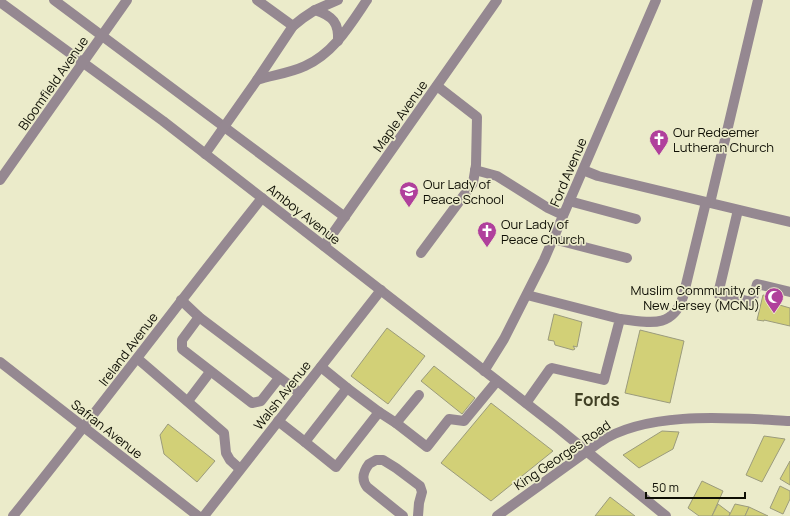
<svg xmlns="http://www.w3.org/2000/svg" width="790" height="516" viewBox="0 0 790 516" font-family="Manrope,sans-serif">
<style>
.building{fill:#d2d077;stroke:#9b9b7c}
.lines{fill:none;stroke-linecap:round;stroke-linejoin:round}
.minor{stroke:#958891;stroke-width:10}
.labels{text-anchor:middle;stroke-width:3.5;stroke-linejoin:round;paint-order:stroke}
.street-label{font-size:13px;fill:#0e0e04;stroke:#ebebca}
.poi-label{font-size:13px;fill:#0e0e04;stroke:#ebebca;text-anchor:start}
.district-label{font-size:17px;font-weight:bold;fill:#403f24;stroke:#ebebca}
</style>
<rect width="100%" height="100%" fill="#ebebca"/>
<g class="building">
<path d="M 763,295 L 777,298 L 776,304 L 790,308 L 790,326 L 764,320 L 764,321 L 757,320 Z"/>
<path d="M 554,314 L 582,322 L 577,347 L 573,346 L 575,349 L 573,350 L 555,345 L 554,341 L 548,340 Z"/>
<path d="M 387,328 L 425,356 L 388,404 L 351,376 Z"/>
<path d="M 640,330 L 684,341 L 670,403 L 625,393 Z"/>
<path d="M 434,366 L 475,398 L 462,414 L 421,381 Z"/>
<path d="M 491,403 L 553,451 L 491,501 L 441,463 Z"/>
<path d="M 168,424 L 215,461 L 197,482 L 164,454 L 160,435 Z"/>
<path d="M 662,431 L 679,432 L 673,449 L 639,468 L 623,455 Z"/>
<path d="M 764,436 L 785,439 L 762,482 L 746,475 Z"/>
<path d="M 790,461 L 790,485 L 780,479 Z"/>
<path d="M 702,481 L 723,491 L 712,516 L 699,516 L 688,508 Z"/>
<path d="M 780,486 L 790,491 L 790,499 L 783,514 L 770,508 Z"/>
<path d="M 610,497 L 635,516 L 595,516 Z"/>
<path d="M 718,504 L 730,513 L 729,516 L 712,516 Z"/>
<path d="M 735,504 L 749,507 L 745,516 L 729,516 Z"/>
<path d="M 749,507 L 768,516 L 745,516 Z"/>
</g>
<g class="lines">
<g class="minor">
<path d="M 54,0 L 345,217"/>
<path d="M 257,0 L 293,26"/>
<path d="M 0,2 L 163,121 L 558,428 L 666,516"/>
<path d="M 315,10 C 333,16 339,23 338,41"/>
<path d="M 257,80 C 273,75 290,73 305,66 C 334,53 350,25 367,0"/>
<path d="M 205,154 L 257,80 L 293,26 L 303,18 L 315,10 L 338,0"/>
<path d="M 475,170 L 497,176 L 548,208 L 563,215"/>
<path d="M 583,170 L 598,176 L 790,222"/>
<path d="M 0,180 L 127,0"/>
<path d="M 569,201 L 636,219"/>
<path d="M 710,203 L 758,0"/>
<path d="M 738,210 L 718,294 L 752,302 L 757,284 L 790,292"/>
<path d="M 553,239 L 627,258"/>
<path d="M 324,246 L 497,0"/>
<path d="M 421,253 L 473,183 L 476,165 L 477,117 L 437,86"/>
<path d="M 181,300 L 199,317 L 300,393"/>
<path d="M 199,317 L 182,340 L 182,349 L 252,403 L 261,401 L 279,378"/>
<path d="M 620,319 C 648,322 672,330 683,297 L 706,202"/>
<path d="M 138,359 L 224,433 L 226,453 L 230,460 L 240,469"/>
<path d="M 0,362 L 198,516"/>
<path d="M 484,371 L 504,339 L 544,260 L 656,0"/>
<path d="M 347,388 L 379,412 L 396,423"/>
<path d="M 419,395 L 396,423 L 427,447 L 449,419 L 464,421 L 497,381"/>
<path d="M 188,401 L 210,372"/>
<path d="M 526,403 L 550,369 L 552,368 L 604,380 L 620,319 L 527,295"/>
<path d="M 278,421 L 305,442 L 347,388 L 321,367"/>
<path d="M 305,442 L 336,467 L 379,412"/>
<path d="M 13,516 C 98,411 178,303 262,198"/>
<path d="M 204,516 L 381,290"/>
<path d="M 403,516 L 367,487 C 361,479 363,472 369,464 L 376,460 L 383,460 L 396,468 L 420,486 L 422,492 L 419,503 L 418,516"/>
<path d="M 497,516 L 600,442 C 648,410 733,418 790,421"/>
</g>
</g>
<defs>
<g id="church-pin" transform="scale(1)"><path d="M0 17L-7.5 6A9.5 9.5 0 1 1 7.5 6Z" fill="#b0409c" stroke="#ebebca"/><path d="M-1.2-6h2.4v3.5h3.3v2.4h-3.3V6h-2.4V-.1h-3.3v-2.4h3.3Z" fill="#fff"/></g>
<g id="school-pin" transform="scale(1)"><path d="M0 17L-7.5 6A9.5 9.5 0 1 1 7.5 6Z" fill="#b0409c" stroke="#ebebca"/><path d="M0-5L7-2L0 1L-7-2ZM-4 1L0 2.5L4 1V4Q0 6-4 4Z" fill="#fff"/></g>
<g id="mosque-pin" transform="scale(1)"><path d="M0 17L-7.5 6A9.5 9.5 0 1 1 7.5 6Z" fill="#b0409c" stroke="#ebebca"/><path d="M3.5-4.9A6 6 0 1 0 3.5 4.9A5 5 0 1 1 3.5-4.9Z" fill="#fff"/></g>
</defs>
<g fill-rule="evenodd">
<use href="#church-pin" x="659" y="139"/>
<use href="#school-pin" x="409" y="191"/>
<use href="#church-pin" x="487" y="231"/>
<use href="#mosque-pin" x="774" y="297"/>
</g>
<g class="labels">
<g class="street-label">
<text transform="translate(53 83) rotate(-55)" y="5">Bloomfield Avenue</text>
<text transform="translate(400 116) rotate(-55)" y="5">Maple Avenue</text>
<text transform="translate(568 172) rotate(-67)" y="5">Ford Avenue</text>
<text transform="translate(304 214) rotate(38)" y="5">Amboy Avenue</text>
<text transform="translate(128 349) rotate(-53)" y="5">Ireland Avenue</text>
<text transform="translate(282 395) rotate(-52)" y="5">Walsh Avenue</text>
<text transform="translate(107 429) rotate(38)" y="5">Safran Avenue</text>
<text transform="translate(562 455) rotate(-34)" y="5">King Georges Road</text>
</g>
<g class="poi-label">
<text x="673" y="137">Our Redeemer<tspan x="673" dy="15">Lutheran Church</tspan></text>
<text x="423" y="189">Our Lady of<tspan x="423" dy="15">Peace School</tspan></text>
<text x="501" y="229">Our Lady of<tspan x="501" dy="15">Peace Church</tspan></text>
<text x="760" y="295" text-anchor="end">Muslim Community of<tspan x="760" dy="15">New Jersey (MCNJ)</tspan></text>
</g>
<g class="district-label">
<text x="597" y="406">Fords</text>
</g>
</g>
<path d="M646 492v6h99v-6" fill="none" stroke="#0e0e04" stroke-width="2"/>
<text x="652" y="492" font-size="12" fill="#0e0e04" stroke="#ebebca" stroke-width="3" paint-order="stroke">50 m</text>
</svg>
